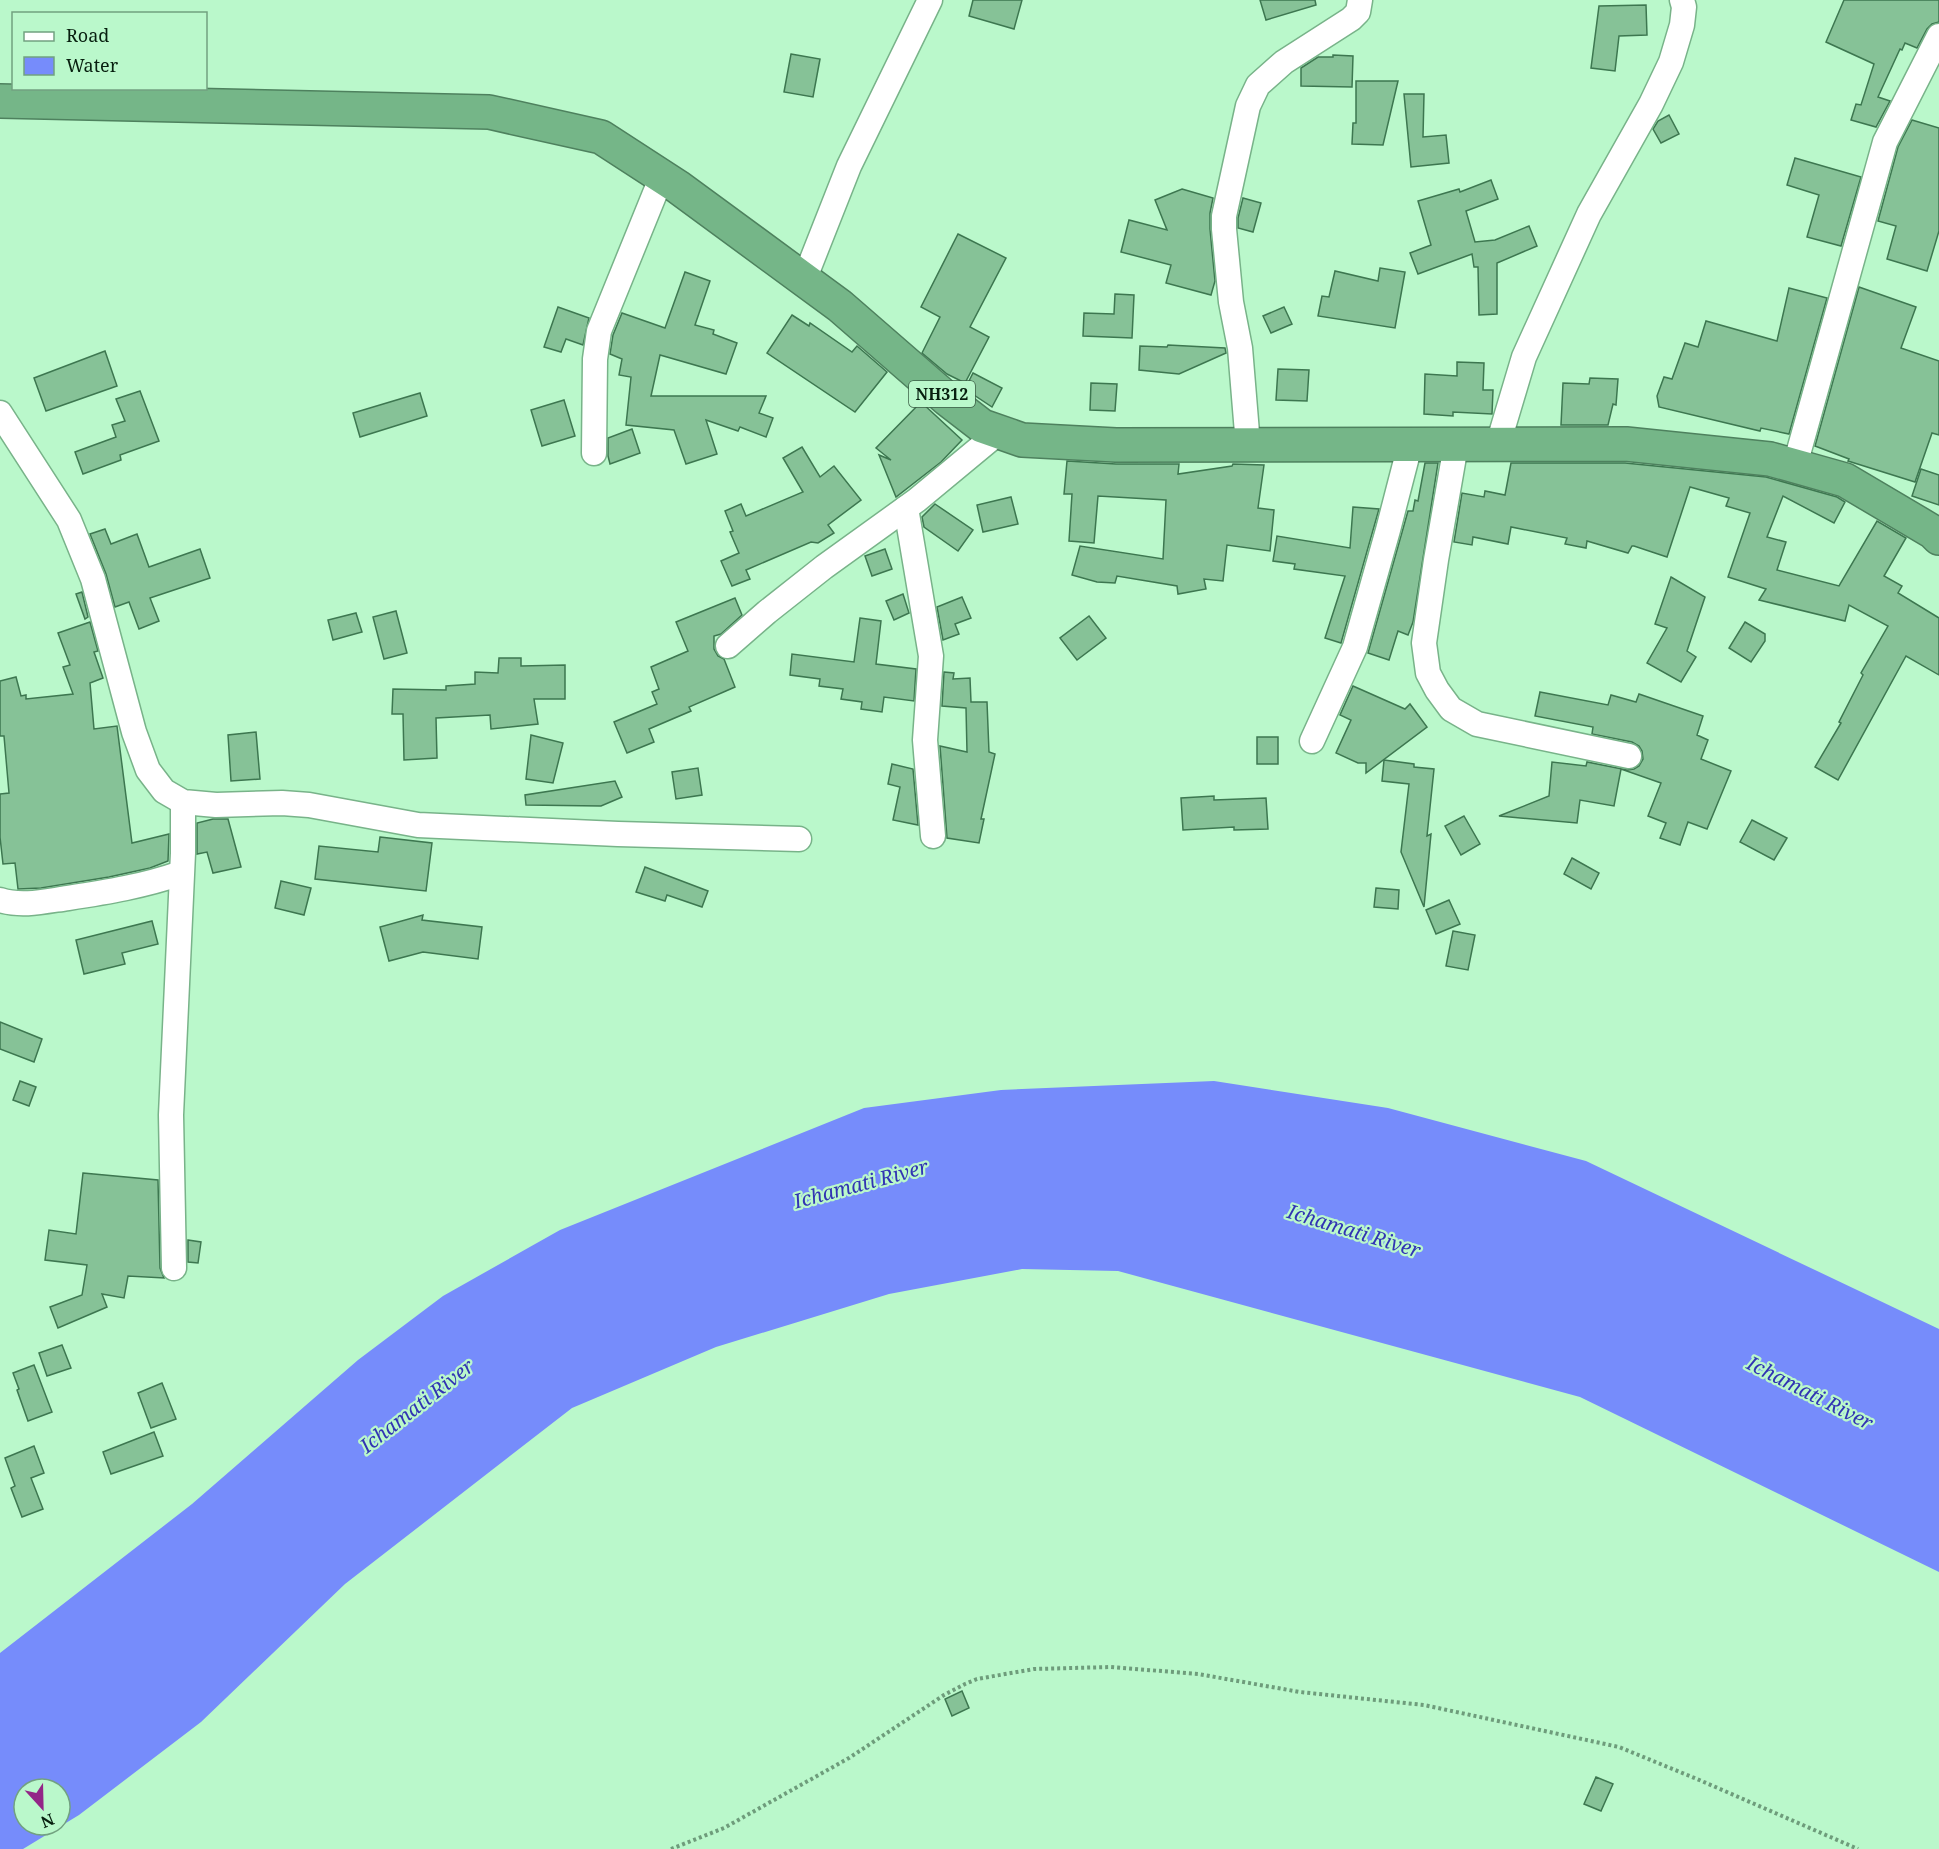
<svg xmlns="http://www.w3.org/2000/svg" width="1939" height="1849" viewBox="0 0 1939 1849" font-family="'Noto Serif',serif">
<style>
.water{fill:#768cfb;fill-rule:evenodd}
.building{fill:#86c297;stroke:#3d7750;stroke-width:1.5}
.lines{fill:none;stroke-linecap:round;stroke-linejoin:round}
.street-casing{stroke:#78b389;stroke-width:27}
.highway-casing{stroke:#4e815e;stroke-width:36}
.path{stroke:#6e9c7b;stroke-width:4;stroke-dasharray:3 3;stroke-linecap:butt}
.street{stroke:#fff;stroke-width:24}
.highway{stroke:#75b688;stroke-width:33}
.labels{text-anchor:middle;stroke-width:4.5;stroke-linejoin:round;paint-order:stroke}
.shield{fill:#baf8cb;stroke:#3d6047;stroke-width:1.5}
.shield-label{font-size:16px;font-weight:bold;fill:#071f0f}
.water-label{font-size:20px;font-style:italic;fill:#3134b3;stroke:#baf8cb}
</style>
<rect width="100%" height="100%" fill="#baf8cb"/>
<path class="water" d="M 1214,1081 L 1388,1108 L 1586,1161 L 1939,1329 L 1939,1572 L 1580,1397 L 1118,1271 L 1022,1269 L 889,1294 L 716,1347 L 572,1408 L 345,1584 L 201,1722 L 79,1815 L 23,1849 L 0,1849 L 0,1653 L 192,1504 L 358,1360 L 443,1296 L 560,1230 L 864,1108 L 1001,1090 ZM 24,1789 L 60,1789 L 60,1825 L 24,1825 Z"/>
<g class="building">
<path d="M 973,0 L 1022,0 L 1014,29 L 969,16 Z"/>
<path d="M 1260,0 L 1315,0 L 1316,5 L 1266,20 Z"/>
<path d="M 1844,0 L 1939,0 L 1939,22 L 1932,24 L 1927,29 L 1917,48 L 1905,43 L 1902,50 L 1900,49 L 1878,97 L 1890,101 L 1876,127 L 1851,120 L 1856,104 L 1861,105 L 1874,64 L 1826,42 Z"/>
<path d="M 1646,5 L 1647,35 L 1619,36 L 1615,71 L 1591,68 L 1599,6 Z"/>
<path d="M 791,54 L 820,59 L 813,97 L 784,92 Z"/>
<path d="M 1333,55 L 1353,56 L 1352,87 L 1301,86 L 1301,68 L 1318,57 L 1333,57 Z"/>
<path d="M 1356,81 L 1398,81 L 1383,145 L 1352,144 L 1353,123 L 1356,123 Z"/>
<path d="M 1404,94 L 1424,94 L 1423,137 L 1446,135 L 1449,163 L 1411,167 Z"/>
<path d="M 1669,115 L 1679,134 L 1661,143 L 1653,129 L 1658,121 Z"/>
<path d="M 1912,120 L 1939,128 L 1939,231 L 1927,271 L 1887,259 L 1896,226 L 1878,221 L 1898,147 Z"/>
<path d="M 1795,158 L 1861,177 L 1841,246 L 1807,237 L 1819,195 L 1787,185 Z"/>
<path d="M 1491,180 L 1498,199 L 1466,211 L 1475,242 L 1495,240 L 1529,226 L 1537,246 L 1497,263 L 1497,314 L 1479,315 L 1478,267 L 1474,267 L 1472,254 L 1418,274 L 1410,253 L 1431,245 L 1418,201 L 1459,189 L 1460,192 Z"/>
<path d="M 1182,189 L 1213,198 L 1210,213 L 1210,229 L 1215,281 L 1211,295 L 1166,283 L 1171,265 L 1121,252 L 1129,220 L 1167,230 L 1155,200 Z"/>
<path d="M 1243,198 L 1261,203 L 1253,232 L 1238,228 L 1238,218 Z"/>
<path d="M 958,234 L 1006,258 L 970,327 L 989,337 L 965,383 L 947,374 L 922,353 L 940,317 L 921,307 Z"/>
<path d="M 1380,268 L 1405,272 L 1395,328 L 1318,316 L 1322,296 L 1329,297 L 1335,271 L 1378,281 Z"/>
<path d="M 685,272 L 710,281 L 695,325 L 714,330 L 713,334 L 737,343 L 726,374 L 660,355 L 651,396 L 766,396 L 759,413 L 773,418 L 766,437 L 740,427 L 738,431 L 706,420 L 717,454 L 686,464 L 674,430 L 626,425 L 631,377 L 619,375 L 622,359 L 610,354 L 613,335 L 622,313 L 665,328 Z"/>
<path d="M 1859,287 L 1916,307 L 1901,348 L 1939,361 L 1939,435 L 1932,433 L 1915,482 L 1848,461 L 1849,459 L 1815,446 Z"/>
<path d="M 1789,288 L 1827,298 L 1789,434 L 1761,428 L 1760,431 L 1659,407 L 1657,396 L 1664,377 L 1672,379 L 1685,343 L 1698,347 L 1706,321 L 1777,341 Z"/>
<path d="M 1115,294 L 1134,295 L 1132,338 L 1083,336 L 1084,313 L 1114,314 Z"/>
<path d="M 558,307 L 589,318 L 583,345 L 566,339 L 561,352 L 544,347 Z"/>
<path d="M 1284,307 L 1292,324 L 1271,333 L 1263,316 Z"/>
<path d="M 792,315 L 809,326 L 810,323 L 852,352 L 857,346 L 887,372 L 855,412 L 767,353 Z"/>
<path d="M 1168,345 L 1225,348 L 1226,353 L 1179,374 L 1139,370 L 1140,346 L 1167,347 Z"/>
<path d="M 105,351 L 117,386 L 46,411 L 34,378 Z"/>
<path d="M 1457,362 L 1484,363 L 1483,390 L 1493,390 L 1492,414 L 1453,412 L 1453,416 L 1424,414 L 1425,374 L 1457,376 Z"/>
<path d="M 1278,369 L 1309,370 L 1307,401 L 1276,400 Z"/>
<path d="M 973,373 L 1002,388 L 992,407 L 965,389 Z"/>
<path d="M 1590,378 L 1618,379 L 1616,405 L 1613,404 L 1608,425 L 1561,425 L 1563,383 L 1589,384 Z"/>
<path d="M 1091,383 L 1117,384 L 1115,411 L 1090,410 Z"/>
<path d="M 140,391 L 159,441 L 120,455 L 121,460 L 83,474 L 75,452 L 116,437 L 112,425 L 125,421 L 116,399 Z"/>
<path d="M 420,393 L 427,416 L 360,437 L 353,413 Z"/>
<path d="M 564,400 L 575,436 L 542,446 L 531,410 Z"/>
<path d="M 921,402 L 962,440 L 941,462 L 896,497 L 879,455 L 891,460 L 876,448 Z"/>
<path d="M 632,429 L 640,453 L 610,464 L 608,456 L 608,438 Z"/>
<path d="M 802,447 L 820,477 L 834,466 L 861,500 L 828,525 L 834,533 L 818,543 L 811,542 L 746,570 L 750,579 L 732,586 L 721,561 L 739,553 L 730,532 L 733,531 L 725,511 L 741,504 L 746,516 L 803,492 L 783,458 Z"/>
<path d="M 1067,461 L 1116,464 L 1179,464 L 1178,474 L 1232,466 L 1233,464 L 1264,465 L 1258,508 L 1274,510 L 1270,551 L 1227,545 L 1223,581 L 1204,579 L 1206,589 L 1178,594 L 1177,586 L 1117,576 L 1115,583 L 1097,582 L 1072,575 L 1080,546 L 1163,559 L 1166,500 L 1098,496 L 1094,543 L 1069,541 L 1072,494 L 1064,494 Z"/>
<path d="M 1425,463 L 1438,463 L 1413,622 L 1408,635 L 1398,631 L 1389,660 L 1368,653 L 1408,511 L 1413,511 L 1415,500 L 1418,501 Z"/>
<path d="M 1511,463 L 1625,463 L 1766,477 L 1837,497 L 1845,502 L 1834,523 L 1783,496 L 1767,537 L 1786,542 L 1777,570 L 1839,586 L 1877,521 L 1906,538 L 1884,576 L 1902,586 L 1898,593 L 1939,618 L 1939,675 L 1906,656 L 1838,780 L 1815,767 L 1841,723 L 1839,722 L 1863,675 L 1861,673 L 1888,626 L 1849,605 L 1845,621 L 1759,600 L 1766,589 L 1728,577 L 1750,513 L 1726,506 L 1729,498 L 1690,487 L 1667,557 L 1634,546 L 1632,546 L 1628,553 L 1587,541 L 1586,548 L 1565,544 L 1567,538 L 1511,527 L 1508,544 L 1473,537 L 1472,545 L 1454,542 L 1462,493 L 1484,497 L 1485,491 L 1505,495 Z"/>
<path d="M 1921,469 L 1939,475 L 1939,505 L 1912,496 Z"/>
<path d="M 1011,497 L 1018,524 L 983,532 L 977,505 Z"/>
<path d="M 935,504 L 973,530 L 958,551 L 924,527 L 922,517 Z"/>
<path d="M 1353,507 L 1379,509 L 1341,643 L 1325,638 L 1345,576 L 1294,569 L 1295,564 L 1273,561 L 1277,536 L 1350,548 Z"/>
<path d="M 105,529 L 111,544 L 137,534 L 149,567 L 200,549 L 210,578 L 150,598 L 159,621 L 139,629 L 129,602 L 115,607 L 106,574 L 90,534 Z"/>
<path d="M 885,549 L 892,569 L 872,576 L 865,556 Z"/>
<path d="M 1671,577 L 1705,597 L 1687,651 L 1696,657 L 1681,682 L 1647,663 L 1667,628 L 1655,624 Z"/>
<path d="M 82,592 L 88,617 L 85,619 L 76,594 Z"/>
<path d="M 903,594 L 909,613 L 894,620 L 886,601 Z"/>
<path d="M 962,597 L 971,618 L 955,624 L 959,634 L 943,640 L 937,607 Z"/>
<path d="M 735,598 L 742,615 L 721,634 L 714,636 L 714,649 L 718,656 L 724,659 L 735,687 L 689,707 L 691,711 L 649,729 L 654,742 L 627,753 L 614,722 L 657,704 L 652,692 L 659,689 L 651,667 L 688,651 L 676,622 Z"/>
<path d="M 396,611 L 407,653 L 384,659 L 373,617 Z"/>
<path d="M 356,613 L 362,632 L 333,640 L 328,620 Z"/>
<path d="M 1089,616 L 1106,638 L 1077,660 L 1060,638 Z"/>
<path d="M 860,618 L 881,621 L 876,664 L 916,669 L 914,701 L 884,697 L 882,712 L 861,709 L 862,702 L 841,699 L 843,689 L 819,686 L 820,679 L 790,675 L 792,654 L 854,662 Z"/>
<path d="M 90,622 L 98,651 L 94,652 L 103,678 L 90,683 L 94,729 L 117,726 L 132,843 L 169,834 L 168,861 L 150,868 L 109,877 L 41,888 L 18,889 L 15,863 L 3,864 L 0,837 L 0,794 L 9,793 L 4,736 L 0,736 L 0,681 L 16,677 L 21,696 L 26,695 L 26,699 L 73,694 L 63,667 L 70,665 L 58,633 Z"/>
<path d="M 1745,622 L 1765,634 L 1765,641 L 1751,662 L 1729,648 Z"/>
<path d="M 499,658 L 521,658 L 521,666 L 565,665 L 565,699 L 534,699 L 538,724 L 491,729 L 490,715 L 436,718 L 437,758 L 404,760 L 403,714 L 392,714 L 393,689 L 446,690 L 446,686 L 475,684 L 475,672 L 498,673 Z"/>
<path d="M 944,672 L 954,673 L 953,679 L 970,678 L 971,702 L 987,702 L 989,752 L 995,754 L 981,819 L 984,819 L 979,843 L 947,838 L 940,746 L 967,752 L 966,708 L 942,706 Z"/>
<path d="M 1353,686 L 1405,709 L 1410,704 L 1427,727 L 1366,773 L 1366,763 L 1358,763 L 1336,753 L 1351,720 L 1340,715 Z"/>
<path d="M 1540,692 L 1608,705 L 1611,695 L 1636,702 L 1639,694 L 1703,716 L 1697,735 L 1708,740 L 1701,759 L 1731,771 L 1707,829 L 1688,822 L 1680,845 L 1660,838 L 1666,823 L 1648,816 L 1661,783 L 1621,769 L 1614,806 L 1580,800 L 1577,823 L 1499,816 L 1549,796 L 1552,762 L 1586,766 L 1587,762 L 1627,770 L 1634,769 L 1639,766 L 1643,759 L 1642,751 L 1639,746 L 1632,742 L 1592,734 L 1593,727 L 1535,716 Z"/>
<path d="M 256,732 L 260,779 L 231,781 L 228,735 Z"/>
<path d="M 531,735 L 563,743 L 553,783 L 526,779 Z"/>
<rect x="1257" y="737" width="21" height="27"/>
<path d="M 1384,760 L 1414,764 L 1414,767 L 1434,769 L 1427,836 L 1431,834 L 1424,907 L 1401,852 L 1409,784 L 1382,781 Z"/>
<path d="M 892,764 L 913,769 L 918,825 L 893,820 L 900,787 L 888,784 Z"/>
<path d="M 698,768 L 702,795 L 676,799 L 672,772 Z"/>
<path d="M 615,781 L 622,797 L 601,806 L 526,805 L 525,795 Z"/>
<path d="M 1214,796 L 1214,800 L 1266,798 L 1268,829 L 1234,830 L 1234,827 L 1183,830 L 1181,798 Z"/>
<path d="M 1464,816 L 1480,844 L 1461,855 L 1445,826 Z"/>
<path d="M 213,819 L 228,819 L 241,867 L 213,873 L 207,852 L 197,854 L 197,823 Z"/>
<path d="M 1752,820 L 1787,838 L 1774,860 L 1740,842 Z"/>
<path d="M 380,837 L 432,843 L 426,891 L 315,879 L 319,846 L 378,852 Z"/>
<path d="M 1572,858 L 1599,873 L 1591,889 L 1564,874 Z"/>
<path d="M 645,867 L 708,891 L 702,907 L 667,895 L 665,901 L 636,892 Z"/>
<path d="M 281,881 L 311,888 L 304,915 L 275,908 Z"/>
<path d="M 1376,888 L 1399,890 L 1398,909 L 1374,907 Z"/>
<path d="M 1449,900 L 1460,924 L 1436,934 L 1426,910 Z"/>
<path d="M 423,915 L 422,920 L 482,927 L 478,959 L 423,952 L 389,961 L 380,927 Z"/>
<path d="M 152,921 L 158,944 L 122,953 L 125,964 L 84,974 L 76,940 Z"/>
<path d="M 1453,931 L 1475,935 L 1468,970 L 1446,966 Z"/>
<path d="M 0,1022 L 42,1039 L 34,1062 L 0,1049 Z"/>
<path d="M 20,1081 L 36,1087 L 29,1106 L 13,1100 Z"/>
<path d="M 83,1173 L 158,1180 L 160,1268 L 164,1278 L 128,1276 L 124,1298 L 102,1294 L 107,1307 L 58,1328 L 50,1307 L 82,1295 L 87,1265 L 45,1260 L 49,1230 L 76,1234 Z"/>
<path d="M 188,1240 L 201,1242 L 198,1263 L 188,1262 Z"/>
<path d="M 62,1345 L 71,1368 L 47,1376 L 39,1353 Z"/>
<path d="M 34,1365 L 52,1412 L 28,1421 L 17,1390 L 19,1389 L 13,1373 Z"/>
<path d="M 162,1383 L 176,1419 L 151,1428 L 138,1393 Z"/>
<path d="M 154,1432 L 163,1456 L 111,1474 L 103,1452 Z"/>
<path d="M 34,1446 L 44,1473 L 31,1478 L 43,1509 L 22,1517 L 11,1488 L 15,1486 L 5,1458 Z"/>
<path d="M 962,1691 L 969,1708 L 952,1716 L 945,1699 Z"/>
<path d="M 1596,1777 L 1613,1784 L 1601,1811 L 1584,1804 Z"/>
</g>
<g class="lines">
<g class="street-casing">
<g id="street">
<path d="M 804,280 L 849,166 L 930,0"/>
<path d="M 0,413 L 69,520 L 93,579 L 134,732 L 148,770 L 164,791 L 183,802 L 216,805 L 282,803 L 309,805 L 418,825 L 618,834 L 799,839"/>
<path d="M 1498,444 L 1524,357 L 1589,214 L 1651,104 L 1671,62 L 1682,25 L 1684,7 L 1682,0"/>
<path d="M 1248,445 L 1240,348 L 1231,302 L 1224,229 L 1224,216 L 1248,106 L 1258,85 L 1284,62 L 1351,19 L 1358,12 L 1360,0"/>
<path d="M 1456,445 L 1436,560 L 1424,643 L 1428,673 L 1437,690 L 1451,709 L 1477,724 L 1629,756"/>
<path d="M 594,453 L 595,359 L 599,331 L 662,176"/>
<path d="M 1795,465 L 1885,142 L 1939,36"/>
<path d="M 906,508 L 931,656 L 925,740 L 933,836"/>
<path d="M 728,646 L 767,612 L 824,567 L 917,500 L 999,432"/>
<path d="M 1312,741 L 1355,647 L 1388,530 L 1410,445"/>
<path d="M 0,900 C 22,907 46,901 68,898 C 107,892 144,886 181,873"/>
<path d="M 174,1268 L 171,1115 L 183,853 L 183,802"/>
</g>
</g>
<g class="highway-casing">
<path id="highway" d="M 0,101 L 489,112 L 601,137 L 678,187 L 840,306 L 947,399 L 982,426 L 1022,440 L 1116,445 L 1626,444 L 1770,459 L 1845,480 L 1933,532 L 1939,538"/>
</g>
<path class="path" d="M 671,1849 L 724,1828 L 849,1758 L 944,1695 L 965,1684 L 977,1679 L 1034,1669 L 1111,1667 L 1198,1674 L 1300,1692 L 1424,1705 L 1619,1747 L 1697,1779 L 1858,1849"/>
<use href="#street" class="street"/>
<use href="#highway" class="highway"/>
</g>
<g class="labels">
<rect class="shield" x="909" y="381" width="66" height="26" rx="4.5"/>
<g class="shield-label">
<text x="942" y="400">NH312</text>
</g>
<g class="water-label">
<text transform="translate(861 1184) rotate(-15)" y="7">Ichamati River</text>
<text transform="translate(1354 1231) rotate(17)" y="7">Ichamati River</text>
<text transform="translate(1810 1393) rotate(27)" y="7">Ichamati River</text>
<text transform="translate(417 1406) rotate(-38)" y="7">Ichamati River</text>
</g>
</g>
<rect x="12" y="12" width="195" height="78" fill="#baf8cb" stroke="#72a180" stroke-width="1.5"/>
<rect x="24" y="32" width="30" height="9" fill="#ffffff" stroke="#72a180" stroke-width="1.5"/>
<text x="66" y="42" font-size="18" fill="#071f0f">Road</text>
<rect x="24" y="57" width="30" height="18" fill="#768cfb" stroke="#72a180" stroke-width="1.5"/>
<text x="66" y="72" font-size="18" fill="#071f0f">Water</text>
<g transform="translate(42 1807) rotate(158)"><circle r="28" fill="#baf8cb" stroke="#72a180" stroke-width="1.5"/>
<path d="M0-4.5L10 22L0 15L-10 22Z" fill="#932687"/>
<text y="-9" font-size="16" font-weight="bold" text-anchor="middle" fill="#071f0f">N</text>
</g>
</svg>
